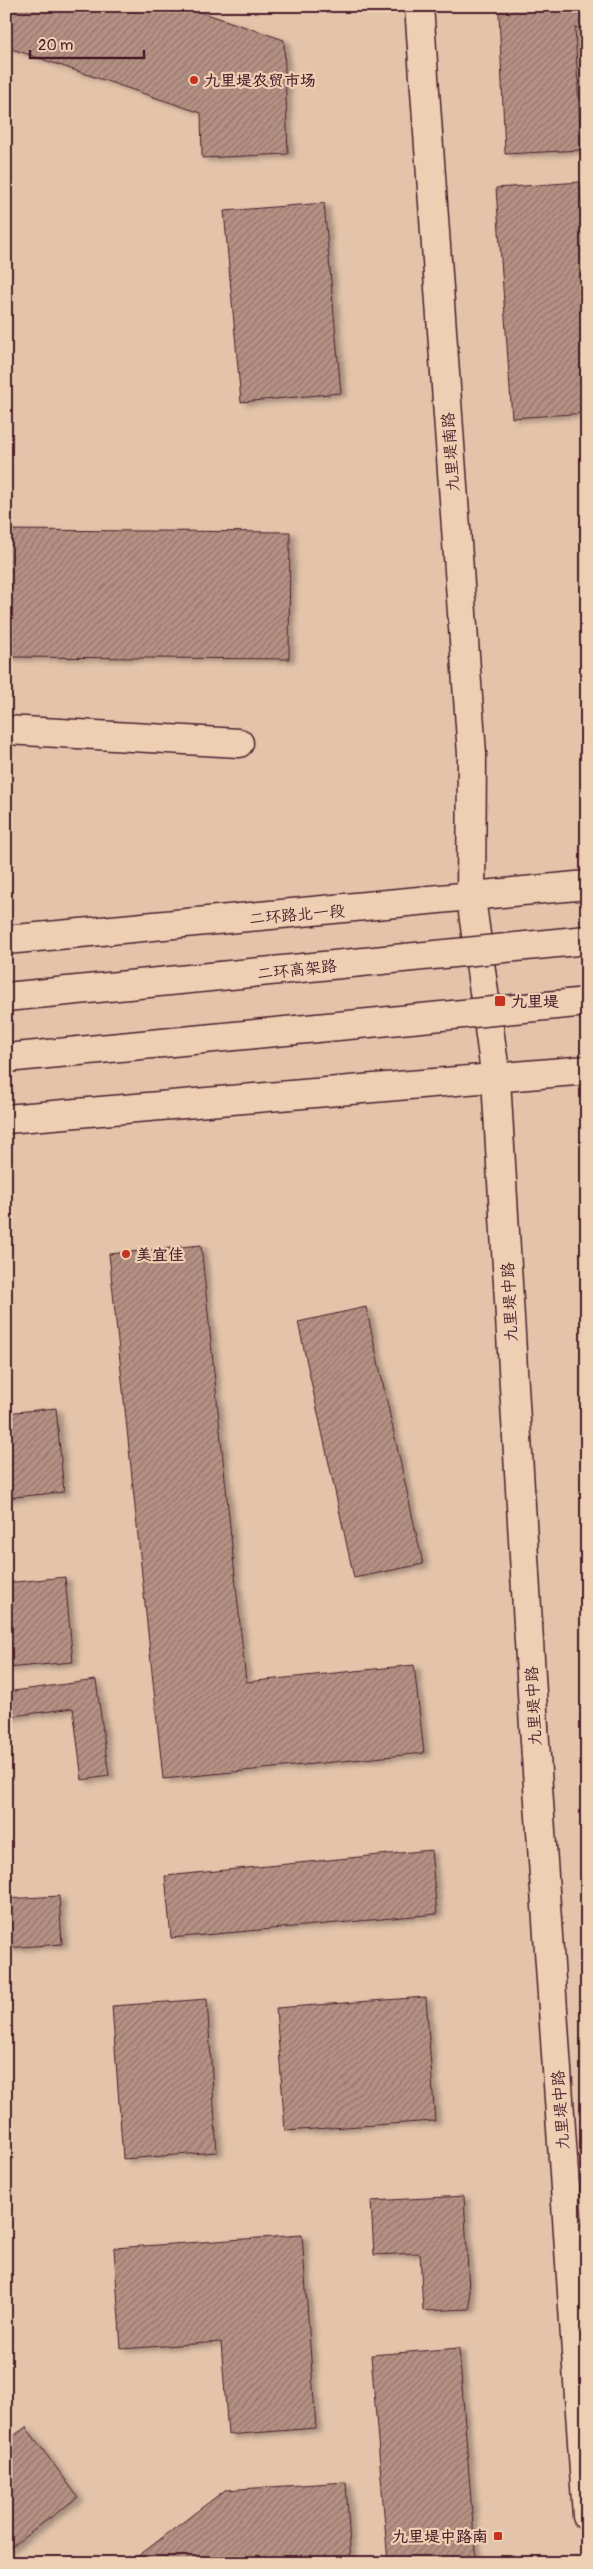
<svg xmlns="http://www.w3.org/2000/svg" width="593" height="2569" viewBox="0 0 593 2569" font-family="Pangolin,'LXGW WenKai TC',sans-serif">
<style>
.building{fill:url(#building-hatch);stroke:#4a1f2b;filter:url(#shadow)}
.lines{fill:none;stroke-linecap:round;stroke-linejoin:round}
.minor-casing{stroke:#4a1f2b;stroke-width:31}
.major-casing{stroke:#4a1f2b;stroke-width:31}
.minor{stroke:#edcfb3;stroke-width:28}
.major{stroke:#edcfb3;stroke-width:28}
.highway-bridge-casing{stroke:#4a1f2b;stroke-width:31;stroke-linecap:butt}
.highway-bridge{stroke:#edcfb3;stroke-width:28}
.poi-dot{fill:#c8321e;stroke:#edcfb3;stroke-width:2}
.labels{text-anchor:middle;stroke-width:4.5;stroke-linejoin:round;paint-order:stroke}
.poi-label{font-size:16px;font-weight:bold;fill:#4a1f2b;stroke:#edcfb3;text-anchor:start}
.street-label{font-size:16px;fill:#4a1f2b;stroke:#edcfb3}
</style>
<defs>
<pattern id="building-hatch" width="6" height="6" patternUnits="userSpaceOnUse" patternTransform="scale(1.25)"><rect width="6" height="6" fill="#b39183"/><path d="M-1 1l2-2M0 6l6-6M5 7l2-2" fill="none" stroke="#94766b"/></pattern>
<filter id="shadow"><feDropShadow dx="5.5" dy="3" stdDeviation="2.5" flood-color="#0004"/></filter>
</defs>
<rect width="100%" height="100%" fill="#e3c4ab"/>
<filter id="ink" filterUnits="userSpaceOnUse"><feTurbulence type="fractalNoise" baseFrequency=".02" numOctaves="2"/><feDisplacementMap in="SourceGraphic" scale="10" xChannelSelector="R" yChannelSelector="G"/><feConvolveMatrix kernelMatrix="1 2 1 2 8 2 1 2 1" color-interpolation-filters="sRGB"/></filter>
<g filter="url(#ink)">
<g class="building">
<path d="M 6,6 L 183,6 L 284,40 L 288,154 L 202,158 L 201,113 L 6,47 Z"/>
<path d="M 505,6 L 587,6 L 587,27 L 575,28 L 581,150 L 505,154 L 499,13 Z"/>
<path d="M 580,182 L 587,281 L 587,413 L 512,418 L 496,188 Z"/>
<path d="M 324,203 L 341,393 L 241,402 L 224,211 Z"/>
<path d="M 6,530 L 290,532 L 289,659 L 6,657 Z"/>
<path d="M 201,1245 L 246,1682 L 414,1665 L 424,1753 L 163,1779 L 109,1254 Z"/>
<path d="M 366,1307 L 423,1564 L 354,1578 L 298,1322 Z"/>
<path d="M 56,1408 L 64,1492 L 6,1498 L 6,1413 Z"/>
<path d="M 65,1577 L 73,1662 L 6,1668 L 6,1583 Z"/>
<path d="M 96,1680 L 109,1776 L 82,1780 L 73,1708 L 6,1717 L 6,1692 Z"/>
<path d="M 431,1850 L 437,1914 L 171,1938 L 165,1876 Z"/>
<path d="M 59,1896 L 62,1944 L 6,1948 L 6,1899 Z"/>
<path d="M 426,1997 L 435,2121 L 285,2131 L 276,2008 Z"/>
<path d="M 207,1999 L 217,2152 L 123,2159 L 112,2006 Z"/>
<path d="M 464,2196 L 470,2309 L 423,2311 L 420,2253 L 374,2255 L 371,2201 Z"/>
<path d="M 302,2235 L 316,2428 L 228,2435 L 221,2342 L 121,2349 L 114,2248 Z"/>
<path d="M 459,2348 L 476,2563 L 388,2563 L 371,2355 Z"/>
<path d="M 26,2427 L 78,2497 L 6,2551 L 6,2441 Z"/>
<path d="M 346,2482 L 351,2563 L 129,2563 L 225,2490 Z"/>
</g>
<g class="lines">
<g class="minor-casing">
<g id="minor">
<path d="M 419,6 L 472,754 L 471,898 L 496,1079 L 534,1727 L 587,2516"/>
<path d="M 6,730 L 239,743"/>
</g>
</g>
<g class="major-casing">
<g id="major">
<path d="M 6,940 L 587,885"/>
<path d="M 6,1119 L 587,1070"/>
</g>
</g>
<use href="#minor" class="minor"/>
<use href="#major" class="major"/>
<g class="highway-bridge-casing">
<g id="highway-bridge">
<path d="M 6,997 L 587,940"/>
<path d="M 6,1058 L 587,1002"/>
</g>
</g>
<use href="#highway-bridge" class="highway-bridge"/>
</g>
</g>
<g class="poi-dot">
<circle cx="194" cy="80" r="5"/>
<rect x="494" y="995" width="12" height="12" rx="2.5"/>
<circle cx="126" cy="1254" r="5"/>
<rect x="493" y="2531" width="10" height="10" rx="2.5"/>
</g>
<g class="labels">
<g class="poi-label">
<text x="204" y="86">九里堤农贸市场</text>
<text x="511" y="1007">九里堤</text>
<text x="136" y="1260">美宜佳</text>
<text x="488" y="2542" text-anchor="end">九里堤中路南</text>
</g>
<g class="street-label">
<text transform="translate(450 452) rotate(-94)" y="6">九里堤南路</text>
<text transform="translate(297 914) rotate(-5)" y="6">二环路北一段</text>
<text transform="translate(297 969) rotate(-6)" y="6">二环高架路</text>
<text transform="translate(509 1302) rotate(-93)" y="6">九里堤中路</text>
<text transform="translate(533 1706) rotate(-93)" y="6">九里堤中路</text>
<text transform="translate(560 2110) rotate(-94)" y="6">九里堤中路</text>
</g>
</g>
<rect width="593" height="2569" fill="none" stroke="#edcfb3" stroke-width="25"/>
<rect x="12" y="12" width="568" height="2544" fill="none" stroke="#4a1f2b" stroke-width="2" filter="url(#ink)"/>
<path d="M30 50v8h114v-8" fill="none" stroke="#4a1f2b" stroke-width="2.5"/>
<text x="38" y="50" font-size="15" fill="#4a1f2b" stroke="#edcfb3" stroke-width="4" paint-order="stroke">20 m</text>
</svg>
